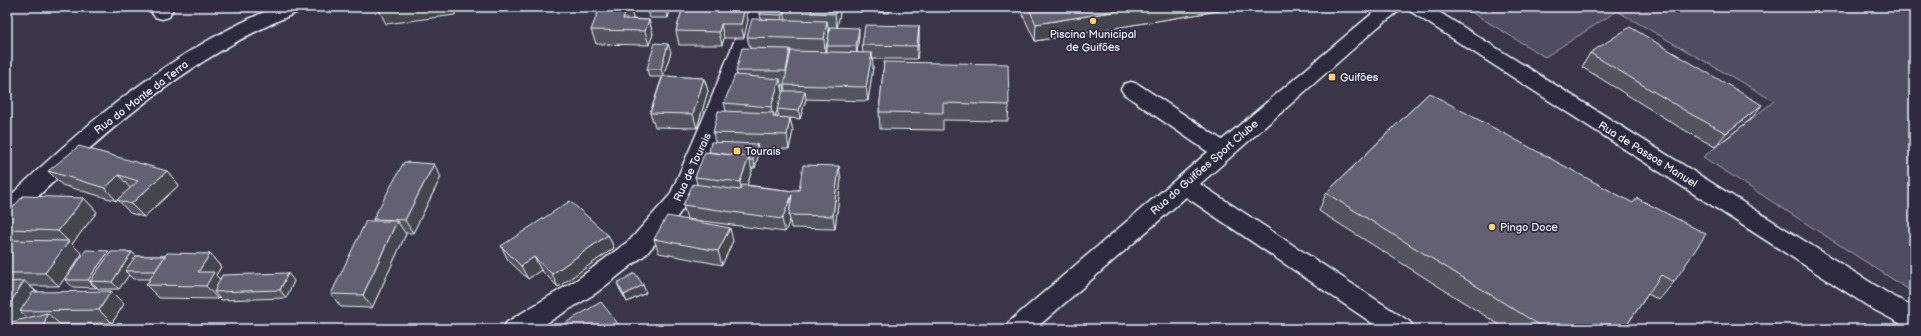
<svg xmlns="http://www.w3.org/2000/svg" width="1921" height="336" viewBox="0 0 1921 336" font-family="'Balsamiq Sans',sans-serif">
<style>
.green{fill:#504e5f;stroke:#9ca0ac}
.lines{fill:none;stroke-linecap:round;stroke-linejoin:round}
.minor-casing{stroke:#e8f1f8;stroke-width:3}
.minor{fill:#2f2a3d;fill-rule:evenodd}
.wall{fill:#555361;stroke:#e8f1f8;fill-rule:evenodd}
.shaded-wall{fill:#45444f;stroke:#e8f1f8}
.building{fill:#636171;stroke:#e8f1f8}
.poi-dot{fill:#ffd166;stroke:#2f2a3d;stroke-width:1.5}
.labels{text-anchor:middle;stroke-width:3.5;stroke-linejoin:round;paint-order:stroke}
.poi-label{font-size:11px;fill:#e8f1f8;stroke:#2f2a3d;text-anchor:start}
.street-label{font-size:11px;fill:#e8f1f8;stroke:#2f2a3d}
</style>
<rect width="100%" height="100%" fill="#3a3648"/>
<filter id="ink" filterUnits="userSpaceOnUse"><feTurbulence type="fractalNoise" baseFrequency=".025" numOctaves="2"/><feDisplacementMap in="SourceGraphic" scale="8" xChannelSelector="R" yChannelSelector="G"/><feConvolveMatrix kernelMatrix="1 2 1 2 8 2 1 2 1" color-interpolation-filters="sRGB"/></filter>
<g filter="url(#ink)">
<path class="green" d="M 1463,7 L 1911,7 L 1914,10 L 1914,293 L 1703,157 L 1774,101 L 1617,11 L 1545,57 Z"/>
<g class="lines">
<g class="minor-casing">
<g id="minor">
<path d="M 156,7 L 174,7 L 169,17 L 162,19 L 155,17 L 152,13 Z"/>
<path d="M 276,7 L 302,7 L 300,11 C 187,58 101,134 15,219 L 7,222 L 7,199 C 87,122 172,50 276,7 Z"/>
<path d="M 748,7 L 766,7 L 725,119 L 690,199 L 668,229 L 646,254 L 596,293 L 537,329 L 503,329 L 507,322 L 578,279 L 630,240 L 670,195 L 703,119 Z"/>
<path d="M 1380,7 L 1401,7 L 1399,11 L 1378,27 L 1200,184 L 1410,322 L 1414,329 L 1381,329 L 1186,197 L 1035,329 L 1005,329 L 1009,322 L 1208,152 L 1124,94 L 1121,89 L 1124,84 L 1131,82 L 1138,84 L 1222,140 Z"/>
<path d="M 1408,7 L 1431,7 L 1889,294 L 1914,307 L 1914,329 L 1905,326 L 1871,308 L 1410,11 Z"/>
</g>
</g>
<use href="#minor" class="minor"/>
</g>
<g class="wall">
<path d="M 671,7 L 668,18 L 650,18 L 648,10 Z"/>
<path d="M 683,7 L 751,7 L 750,12 L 746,12 L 748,20 L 744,38 L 724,38 L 722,45 L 679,45 L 676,31 Z"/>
<path d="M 762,7 L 837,7 L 840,14 L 837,27 L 859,36 L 857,53 L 863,53 L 862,45 L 919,26 L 919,40 L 917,59 L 872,59 L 873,67 L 868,101 L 806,99 L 800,119 L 790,118 L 793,131 L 789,149 L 758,148 L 759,152 L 755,168 L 752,168 L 752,171 L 747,185 L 793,191 L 841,179 L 835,229 L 791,228 L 790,220 L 785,232 L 687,219 L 683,205 L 697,184 L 695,177 L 715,142 L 713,133 L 726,111 L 724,103 L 737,75 L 736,71 L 750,48 L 747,37 L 761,19 L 760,14 ZM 828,28 L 830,28 L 829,34 ZM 827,43 L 827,52 L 825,52 ZM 782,85 L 784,85 L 785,91 L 777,109 L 779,117 L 775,117 L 783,92 Z"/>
<path d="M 873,7 L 890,7 L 889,13 L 873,12 Z"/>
<path d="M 1019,7 L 1242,7 L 1035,41 Z"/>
<path d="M 633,18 L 633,19 L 649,20 L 653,34 L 649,45 L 596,44 L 591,30 Z"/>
<path d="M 671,52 L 663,76 L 704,78 L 708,91 L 697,128 L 655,127 L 650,113 L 662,77 L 649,77 L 647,69 Z"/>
<path d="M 1590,53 L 1751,119 L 1715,147 L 1679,127 L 1582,67 Z"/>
<path d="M 884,62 L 1009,105 L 1008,121 L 943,120 L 943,130 L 880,129 L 879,112 Z"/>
<path d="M 1429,93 L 1674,282 L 1659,300 L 1648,294 L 1624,329 L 1506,329 L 1319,211 L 1326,193 Z"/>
<path d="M 48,171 L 167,171 L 179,185 L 144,217 L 130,213 L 118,200 L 117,201 L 62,185 Z"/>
<path d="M 441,177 L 413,233 L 405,233 L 406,234 L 372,308 L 341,307 L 331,294 L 374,221 L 373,219 Z"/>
<path d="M 84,198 L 97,212 L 72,244 L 82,254 L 59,286 L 30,286 L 37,292 L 124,304 L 112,323 L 60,324 L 62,326 L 61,329 L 7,329 L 7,214 Z"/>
<path d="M 608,235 L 614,248 L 558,287 L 541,270 L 528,279 L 508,260 L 501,246 Z"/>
<path d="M 654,239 L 733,241 L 722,265 L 659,253 Z"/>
<path d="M 132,252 L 135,256 L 165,256 L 210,254 L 221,267 L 216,275 L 220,279 L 294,281 L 286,298 L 221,300 L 219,298 L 218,299 L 159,298 L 146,285 L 150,279 L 133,279 L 129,275 L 119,289 L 98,289 L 97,287 L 96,288 L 73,287 L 65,280 L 110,253 Z"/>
<path d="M 617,283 L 643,285 L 646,293 L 627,302 L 620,290 Z"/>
</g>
<g class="shaded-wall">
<path d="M 403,7 L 456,7 L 455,15 L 386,24 L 379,10 Z"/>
<path d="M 628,7 L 630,7 L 633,18 L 629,31 L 623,19 Z"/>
<path d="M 667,7 L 671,7 L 668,18 L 666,10 Z"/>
<path d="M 745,7 L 748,20 L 744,38 L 741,24 Z"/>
<path d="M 749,7 L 751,7 L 750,12 Z"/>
<path d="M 837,7 L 839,7 L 840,14 L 837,28 L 835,14 Z"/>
<path d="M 1143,7 L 1242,7 L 1035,41 L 1036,24 Z"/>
<path d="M 784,9 L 786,23 L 785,29 L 782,15 Z"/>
<path d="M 649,20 L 653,34 L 649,45 L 645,31 Z"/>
<path d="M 827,21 L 829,34 L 825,52 L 824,39 Z"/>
<path d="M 721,24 L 724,38 L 722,45 L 719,32 Z"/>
<path d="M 919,26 L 919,40 L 917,59 L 917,46 Z"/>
<path d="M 859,28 L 859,36 L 857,54 L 856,46 Z"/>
<path d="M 668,44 L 671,52 L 663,77 L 661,69 Z"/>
<path d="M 790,49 L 792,63 L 788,85 L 786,71 Z"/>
<path d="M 872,53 L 873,67 L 868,101 L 866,87 Z"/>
<path d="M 704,78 L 708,91 L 697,128 L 693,114 Z"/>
<path d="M 780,79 L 783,92 L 775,117 L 777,126 L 775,131 L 771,107 Z"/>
<path d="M 805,91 L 806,99 L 800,119 L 799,111 Z"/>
<path d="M 1762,105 L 1751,119 L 1715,147 L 1726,133 Z"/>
<path d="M 790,118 L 793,131 L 789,149 L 787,135 Z"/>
<path d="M 757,144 L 759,152 L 755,168 L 753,160 Z"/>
<path d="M 749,157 L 752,171 L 743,196 L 740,182 Z"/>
<path d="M 434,164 L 441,177 L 413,233 L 405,220 Z"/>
<path d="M 839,166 L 841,179 L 835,229 L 833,216 Z"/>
<path d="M 167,171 L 179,185 L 144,217 L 131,204 Z"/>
<path d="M 119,175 L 131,189 L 117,200 L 118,200 L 117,201 L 105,188 Z"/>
<path d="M 792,195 L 789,215 L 790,220 L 785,232 L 782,219 Z"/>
<path d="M 84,198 L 97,212 L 72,244 L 82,254 L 59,286 L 45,273 L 68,241 L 58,231 Z"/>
<path d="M 397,221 L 406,234 L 372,308 L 363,295 Z"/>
<path d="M 730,228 L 733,241 L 722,265 L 718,251 Z"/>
<path d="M 608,235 L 614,248 L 558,287 L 552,274 Z"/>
<path d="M 109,251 L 117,259 L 90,281 L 97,287 L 96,288 L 88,280 Z"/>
<path d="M 132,252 L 139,260 L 125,271 L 129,275 L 119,289 L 112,282 Z"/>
<path d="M 210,254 L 221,267 L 216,275 L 226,286 L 214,292 L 219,298 L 218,299 L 206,286 L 198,272 Z"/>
<path d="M 534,257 L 541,270 L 528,279 L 521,266 Z"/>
<path d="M 288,273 L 294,281 L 286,298 L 280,290 Z"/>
<path d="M 24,281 L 42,297 L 20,311 L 29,319 L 7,329 L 7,308 Z"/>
<path d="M 643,285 L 646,293 L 627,302 L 624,295 Z"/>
<path d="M 111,291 L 124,304 L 112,323 L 99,310 Z"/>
<path d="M 47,313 L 62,326 L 61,329 L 43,329 Z"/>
</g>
<g class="building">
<path d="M 380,7 L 403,7 L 379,10 Z"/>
<path d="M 600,7 L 628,7 L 623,19 L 649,20 L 645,31 L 591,30 Z"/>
<path d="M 649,7 L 667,7 L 666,10 L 648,10 Z"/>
<path d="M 683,7 L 745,7 L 741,24 L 721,24 L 719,32 L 676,31 Z"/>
<path d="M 762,7 L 837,7 L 835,14 L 811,13 L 812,10 L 784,9 L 782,15 L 760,14 Z"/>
<path d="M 1028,7 L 1143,7 L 1036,24 Z"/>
<path d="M 752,19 L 827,21 L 824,39 L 747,37 Z"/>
<path d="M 865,25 L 919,26 L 917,46 L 862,45 Z"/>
<path d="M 830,27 L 859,28 L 856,46 L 827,46 Z"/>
<path d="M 1630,27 L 1762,105 L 1726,133 L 1689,113 L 1590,53 Z"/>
<path d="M 655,43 L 668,44 L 661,69 L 647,69 Z"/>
<path d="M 742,48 L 790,49 L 786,71 L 736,71 Z"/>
<path d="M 791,51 L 872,53 L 866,87 L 784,85 Z"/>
<path d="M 884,62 L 1008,64 L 1009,105 L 943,103 L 943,113 L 879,112 Z"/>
<path d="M 735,75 L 780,79 L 771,107 L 724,103 Z"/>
<path d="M 663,76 L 704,78 L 693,114 L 650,113 Z"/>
<path d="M 783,91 L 805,91 L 799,111 L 777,109 Z"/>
<path d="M 1429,93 L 1633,203 L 1637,198 L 1706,234 L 1674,282 L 1661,275 L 1624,329 L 1546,329 L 1326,193 Z"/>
<path d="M 718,111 L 774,113 L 773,117 L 790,118 L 787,135 L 713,133 Z"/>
<path d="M 711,142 L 757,144 L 753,160 L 750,160 L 749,157 L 709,152 Z"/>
<path d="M 79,146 L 167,171 L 131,204 L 117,200 L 138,181 L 119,175 L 105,188 L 48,171 Z"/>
<path d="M 705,152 L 749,157 L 740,182 L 695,177 Z"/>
<path d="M 404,162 L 434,164 L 405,220 L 373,219 Z"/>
<path d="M 803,165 L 839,166 L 833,216 L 789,215 L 792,195 L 782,219 L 683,205 L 693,184 L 740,190 L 742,185 L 793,191 L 793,190 L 799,190 Z"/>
<path d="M 23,196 L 84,198 L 58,231 L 7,229 L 7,214 Z"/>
<path d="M 570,201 L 608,235 L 552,274 L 534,257 L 521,266 L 501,246 Z"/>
<path d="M 667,216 L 730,228 L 718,251 L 654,239 Z"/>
<path d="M 366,221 L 397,221 L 363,295 L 331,294 Z"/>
<path d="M 7,240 L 69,241 L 45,273 L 7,273 Z"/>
<path d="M 86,250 L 109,251 L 88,280 L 65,280 Z"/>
<path d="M 111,252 L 132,252 L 112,282 L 90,281 Z"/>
<path d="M 167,253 L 210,254 L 198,272 L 214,272 L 206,286 L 146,285 Z"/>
<path d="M 136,256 L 165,256 L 155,271 L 125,271 Z"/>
<path d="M 288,273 L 280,290 L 214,292 L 222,275 Z"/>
<path d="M 635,273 L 643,285 L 624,295 L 617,283 Z"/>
<path d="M 24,281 L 7,308 L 7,282 Z"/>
<path d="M 111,291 L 99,310 L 20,311 L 33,292 Z"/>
<path d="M 601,302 L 622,329 L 555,329 Z"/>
<path d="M 47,313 L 43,329 L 7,329 L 8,323 Z"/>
</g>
</g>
<g class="poi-dot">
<circle cx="1093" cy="21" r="4"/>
<rect x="1328" y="73" width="8" height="8" rx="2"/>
<rect x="733" y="147" width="8" height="8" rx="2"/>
<circle cx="1492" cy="227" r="4"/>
</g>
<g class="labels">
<g class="poi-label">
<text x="1093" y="38" text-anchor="middle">Piscina Municipal<tspan x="1093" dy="13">de Guifões</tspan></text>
<text x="1340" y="81">Guifões</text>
<text x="745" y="155">Tourais</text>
<text x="1500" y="231">Pingo Doce</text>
</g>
<g class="street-label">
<text transform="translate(141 97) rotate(-37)" y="4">Rua do Monte da Terra</text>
<text transform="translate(1648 154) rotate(32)" y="4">Rua de Passos Manuel</text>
<text transform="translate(692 167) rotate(-65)" y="4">Rua de Tourais</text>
<text transform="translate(1204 167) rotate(-41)" y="4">Rua do Guifões Sport Clube</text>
</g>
</g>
<rect width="1921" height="336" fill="none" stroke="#2f2a3d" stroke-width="24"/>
<rect x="12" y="12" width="1897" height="312" fill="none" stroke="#e8f1f8" stroke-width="1.5" filter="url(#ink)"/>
</svg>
